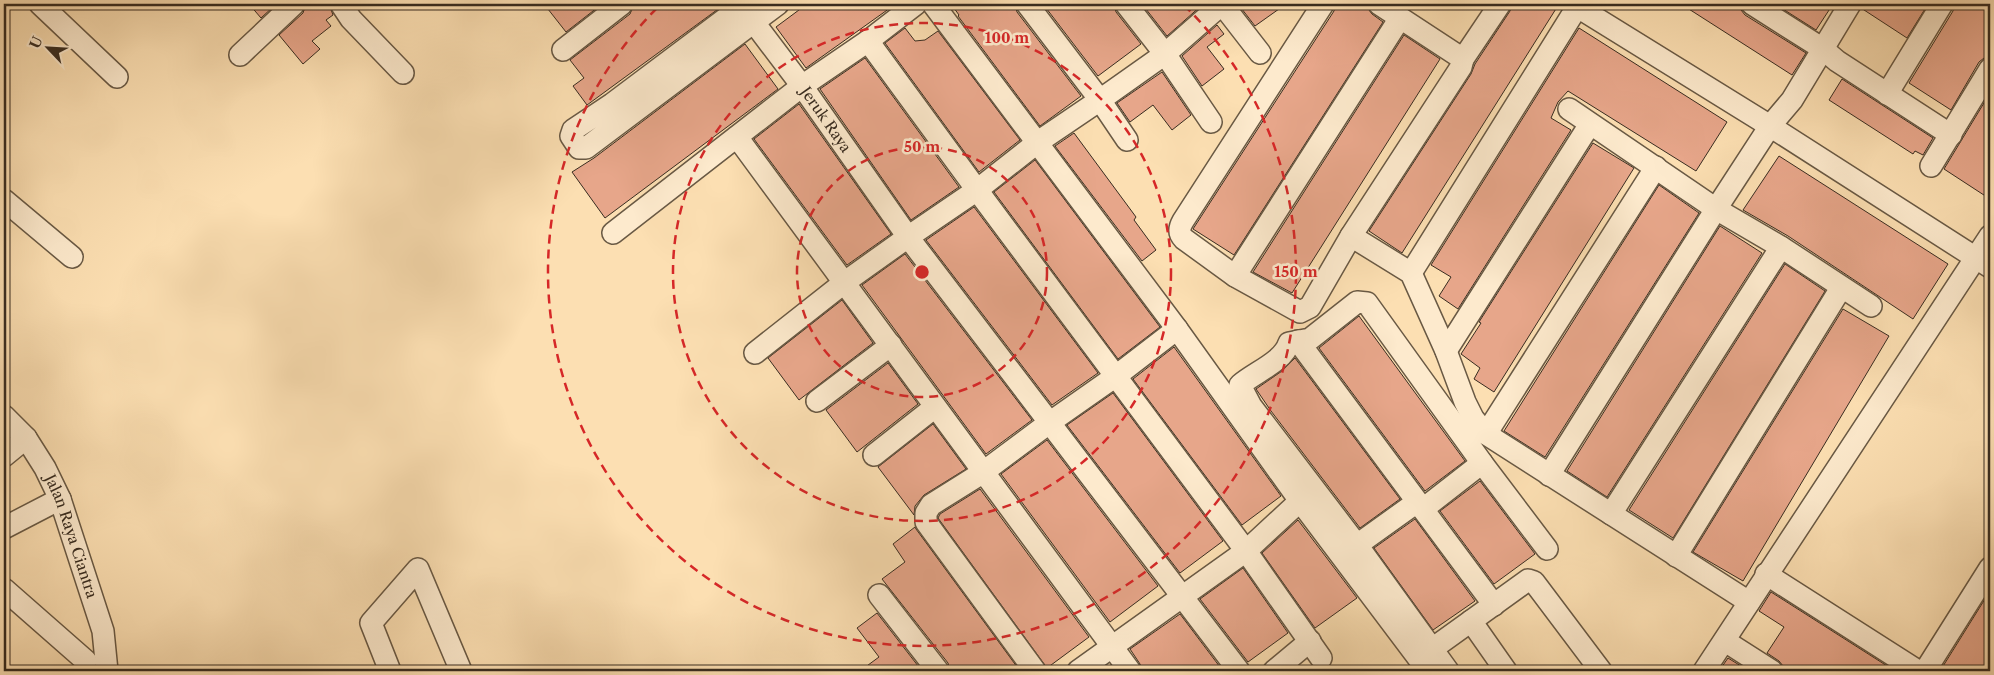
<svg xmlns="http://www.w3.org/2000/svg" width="1994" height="675" viewBox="0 0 1994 675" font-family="'Libre Caslon Text',serif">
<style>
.building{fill:#e7a68a;stroke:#382c20}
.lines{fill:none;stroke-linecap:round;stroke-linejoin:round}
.minor-casing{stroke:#695944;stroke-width:24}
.minor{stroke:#fdeacd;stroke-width:21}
.ring{fill:none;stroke:#d62828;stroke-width:2.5;stroke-dasharray:9 6}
.labels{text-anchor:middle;stroke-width:5;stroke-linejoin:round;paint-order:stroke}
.street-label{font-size:15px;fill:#382c20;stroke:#fdeacd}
.centre{fill:#d62828;stroke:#fdeacd;stroke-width:2.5}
.ring-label{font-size:15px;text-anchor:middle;font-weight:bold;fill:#d62828;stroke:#fdeacd;stroke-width:5;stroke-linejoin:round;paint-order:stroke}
</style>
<rect width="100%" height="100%" fill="#fcdfb2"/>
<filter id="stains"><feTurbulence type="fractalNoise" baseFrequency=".004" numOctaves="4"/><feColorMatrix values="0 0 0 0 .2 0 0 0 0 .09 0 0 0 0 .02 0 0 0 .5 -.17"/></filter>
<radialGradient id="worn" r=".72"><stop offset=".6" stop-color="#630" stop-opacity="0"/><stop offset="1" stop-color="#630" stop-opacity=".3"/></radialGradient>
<g class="building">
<path d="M 249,4 L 271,4 L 274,6 L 261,18 Z"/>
<path d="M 306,4 L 329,4 L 333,15 L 326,20 L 331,26 L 312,41 L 320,49 L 303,64 L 279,35 L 303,13 Z"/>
<path d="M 544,4 L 602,4 L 566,32 Z"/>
<path d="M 634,4 L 725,4 L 587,105 L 573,86 L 584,78 L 570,60 L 630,14 Z"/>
<path d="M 807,4 L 887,4 L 890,8 L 806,68 L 776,27 Z"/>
<path d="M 951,4 L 1015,4 L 1017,12 L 1081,96 L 1040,126 L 958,16 L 959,15 Z"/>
<path d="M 1043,4 L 1114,4 L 1116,12 L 1141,44 L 1098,76 Z"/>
<path d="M 1142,4 L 1201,4 L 1202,5 L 1167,36 Z"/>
<path d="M 1238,4 L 1286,4 L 1255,26 Z"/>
<path d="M 1335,4 L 1362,4 L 1367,7 L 1372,14 L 1383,22 L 1234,255 L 1193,229 L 1334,11 Z"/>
<path d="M 1512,4 L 1559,4 L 1402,253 L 1369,231 L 1471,74 L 1475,64 L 1510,11 Z"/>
<path d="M 1681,4 L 1740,4 L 1741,10 L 1745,15 L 1806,53 L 1792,75 Z"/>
<path d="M 1775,4 L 1833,4 L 1816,30 Z"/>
<path d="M 1862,4 L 1928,4 L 1907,38 L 1861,8 Z"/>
<path d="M 1954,4 L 1990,4 L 1990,57 L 1984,58 L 1979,62 L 1951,110 L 1909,83 L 1953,11 Z"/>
<path d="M 1217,25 L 1224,34 L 1207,47 L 1224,69 L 1202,86 L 1182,56 Z"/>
<path d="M 905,28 L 915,41 L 925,40 L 938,31 L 1020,140 L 979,172 L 885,43 Z"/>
<path d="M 1579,28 L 1727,122 L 1696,171 L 1568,91 L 1558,102 L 1551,118 L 1571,130 L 1458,309 L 1439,296 L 1451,277 L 1431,265 Z"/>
<path d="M 1404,35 L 1440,59 L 1292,293 L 1253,272 Z"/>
<path d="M 745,44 L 778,89 L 605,218 L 572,172 L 594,158 Z"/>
<path d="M 865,58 L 959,187 L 911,220 L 820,89 Z"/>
<path d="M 1162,72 L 1191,115 L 1172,130 L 1153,105 L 1130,122 L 1117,103 Z"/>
<path d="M 1842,79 L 1933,138 L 1923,155 L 1915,151 L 1913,154 L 1829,100 Z"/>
<path d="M 1990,93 L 1990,199 L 1944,169 Z"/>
<path d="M 799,104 L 891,234 L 847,265 L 754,139 Z"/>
<path d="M 1074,133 L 1136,217 L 1134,220 L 1156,250 L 1142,261 L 1055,146 Z"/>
<path d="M 1593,143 L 1634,168 L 1494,392 L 1474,379 L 1480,368 L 1461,354 L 1481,323 L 1479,322 Z"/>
<path d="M 1779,156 L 1948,264 L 1913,319 L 1788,236 L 1743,210 Z"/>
<path d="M 1035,160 L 1160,327 L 1118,359 L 994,192 Z"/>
<path d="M 1659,185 L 1699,213 L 1545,457 L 1504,431 Z"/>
<path d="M 974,207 L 1098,373 L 1052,405 L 926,240 Z"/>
<path d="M 1720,226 L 1762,253 L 1607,497 L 1567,471 Z"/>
<path d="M 905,254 L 1032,420 L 986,454 L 862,285 Z"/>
<path d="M 1785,264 L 1825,291 L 1673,538 L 1629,510 Z"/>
<path d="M 842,300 L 873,343 L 799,400 L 768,358 Z"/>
<path d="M 1843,309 L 1889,336 L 1743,581 L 1693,552 Z"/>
<path d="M 1359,316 L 1465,461 L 1425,491 L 1319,348 Z"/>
<path d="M 1174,347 L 1281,496 L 1242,525 L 1133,379 Z"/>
<path d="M 1295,358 L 1400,499 L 1360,528 L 1271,411 L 1256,389 L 1282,371 Z"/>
<path d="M 888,363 L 918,404 L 857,452 L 826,410 Z"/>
<path d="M 1113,393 L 1223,541 L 1180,573 L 1067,425 Z"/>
<path d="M 933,424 L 966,469 L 924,495 L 915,506 L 914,515 L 878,467 Z"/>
<path d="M 1047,440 L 1158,586 L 1110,622 L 1001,474 Z"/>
<path d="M 1480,481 L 1535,554 L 1494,584 L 1440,511 Z"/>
<path d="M 980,489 L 1089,637 L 1047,668 L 938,518 L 940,514 Z"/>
<path d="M 1415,519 L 1475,601 L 1433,630 L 1374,548 Z"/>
<path d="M 1298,520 L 1357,598 L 1315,628 L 1262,553 Z"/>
<path d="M 915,527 L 916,529 L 1020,671 L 950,671 L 948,663 L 882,579 L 905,562 L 893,544 Z"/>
<path d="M 1243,568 L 1288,633 L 1248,662 L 1200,599 Z"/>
<path d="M 1990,591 L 1990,671 L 1940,671 Z"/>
<path d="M 1771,592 L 1895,671 L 1784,671 L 1783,666 L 1779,661 L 1767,653 L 1784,627 L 1759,611 Z"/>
<path d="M 877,613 L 922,671 L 860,671 L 879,657 L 857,628 Z"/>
<path d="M 1180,614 L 1223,671 L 1142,671 L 1140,664 L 1130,649 Z"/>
<path d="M 1728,658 L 1749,671 L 1719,671 Z"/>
</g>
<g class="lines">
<g class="minor-casing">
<g id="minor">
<path d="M 40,4 L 117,77"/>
<path d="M 341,4 L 351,19 L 403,73"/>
<path id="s1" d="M 740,4 L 802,86 L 908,237 L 1239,671"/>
<path d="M 745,4 L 612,104 L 573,130 L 571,136 L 579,148 L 586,148 L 778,4"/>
<path d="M 933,4 L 1177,329 L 1300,501 L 1428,671"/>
<path d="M 1027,4 L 1100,100 L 1127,140"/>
<path d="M 1126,4 L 1165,54 L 1211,122"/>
<path d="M 1222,4 L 1260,53"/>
<path d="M 1323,4 L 1183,221 C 1179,228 1178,233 1184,239 L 1235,276 L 1300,312 L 1310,307 L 1351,236 L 1461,67 L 1463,59 L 1379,4"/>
<path d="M 1573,4 L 1770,126 L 1990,267"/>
<path d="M 1752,4 L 1823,49 L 1837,61 L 1951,135"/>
<path d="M 868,41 L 977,190 L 1246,551 L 1321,658"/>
<path d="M 563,50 L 622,4"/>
<path d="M 240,55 L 294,4"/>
<path d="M 1463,59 L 1500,4"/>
<path d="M 1887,94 L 1942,4"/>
<path d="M 1569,109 L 1716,209 L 1781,247 L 1871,306"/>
<path d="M 737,137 L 1130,671"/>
<path d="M 1931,166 L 1990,69"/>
<path d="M 4,200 L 72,257"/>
<path d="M 613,233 L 802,86 L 868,41 L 916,4"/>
<path d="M 1351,236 L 1411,273 L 1446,351 L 1465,402 L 1473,418 L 1486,434 L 1749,602"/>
<path d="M 1411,273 L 1579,4"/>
<path d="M 1235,276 L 1400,18"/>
<path d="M 1298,341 L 1494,605"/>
<path d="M 1446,351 L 1590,124"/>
<path d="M 755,353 L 845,282 L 908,237 L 977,190 L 1038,142 L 1100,100 L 1165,54 L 1222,4"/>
<path d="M 817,401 L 891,345"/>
<path id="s2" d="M 4,416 L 26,438 L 45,468 L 60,499 L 103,631 L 107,671"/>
<path d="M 1486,434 L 1656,167"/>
<path d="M 874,455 L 935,407"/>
<path d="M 4,456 L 26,438"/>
<path d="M 1549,475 L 1716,209 L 1770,126 L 1792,100 L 1850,4"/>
<path d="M 1423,509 L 1482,463"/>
<path d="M 1611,514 L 1781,247"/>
<path d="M 4,528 L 60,499"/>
<path d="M 1357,545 L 1417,502"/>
<path d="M 1676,556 L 1841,288"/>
<path d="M 1766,574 L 1918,671"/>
<path d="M 4,589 L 86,661"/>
<path d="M 879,595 L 938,671"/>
<path d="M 1471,621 L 1528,580 L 1534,582 L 1601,671"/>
<path d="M 1725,641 L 1772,671"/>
<path d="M 1432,649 L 1471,621 L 1506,671"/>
<path d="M 390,671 L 371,623 L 418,569 L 461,671"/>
<path d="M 1035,671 L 926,522 L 926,513 L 931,505 L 982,473 L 1049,423 L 1116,376 L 1177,329"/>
<path d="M 1078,671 L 1246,551 L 1300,501 L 1311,494"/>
<path d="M 1274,671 L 1310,641"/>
<path d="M 1448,671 L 1357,545 L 1251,406 L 1240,385 C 1255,372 1283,362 1289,343 L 1310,339 L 1357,302 L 1367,303 L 1482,463 L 1547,549"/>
<path d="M 1704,671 L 1990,236"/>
<path d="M 1925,671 L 1990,568"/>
</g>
</g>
<use href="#minor" class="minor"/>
</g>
<g class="ring">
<circle cx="922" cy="272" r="125"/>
<circle cx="922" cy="272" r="249"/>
<path d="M1184 5A374 374 0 1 1 660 5"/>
</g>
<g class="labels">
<g class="street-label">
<text dy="5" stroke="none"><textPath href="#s1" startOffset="144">Jeruk Raya</textPath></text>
<text dy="5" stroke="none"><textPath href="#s2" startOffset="140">Jalan Raya Ciantra</textPath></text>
</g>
</g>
<circle cx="922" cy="272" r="8" class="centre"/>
<g class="ring-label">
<text x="1007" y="43">100 m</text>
<text x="922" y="152">50 m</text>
<text x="1296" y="277">150 m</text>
</g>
<rect width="1994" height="675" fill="none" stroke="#fcdfb2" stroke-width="20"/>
<rect x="5" y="5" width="1984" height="665" fill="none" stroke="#382c20" stroke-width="2.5"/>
<rect x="10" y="10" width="1974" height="655" fill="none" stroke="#382c20"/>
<g transform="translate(48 48) rotate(295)" stroke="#fdeacd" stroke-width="4" paint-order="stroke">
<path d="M0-4L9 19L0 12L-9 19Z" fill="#382c20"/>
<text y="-8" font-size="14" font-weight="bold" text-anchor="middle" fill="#382c20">U</text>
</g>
<rect width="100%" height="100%" filter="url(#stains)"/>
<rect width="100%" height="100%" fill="url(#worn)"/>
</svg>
